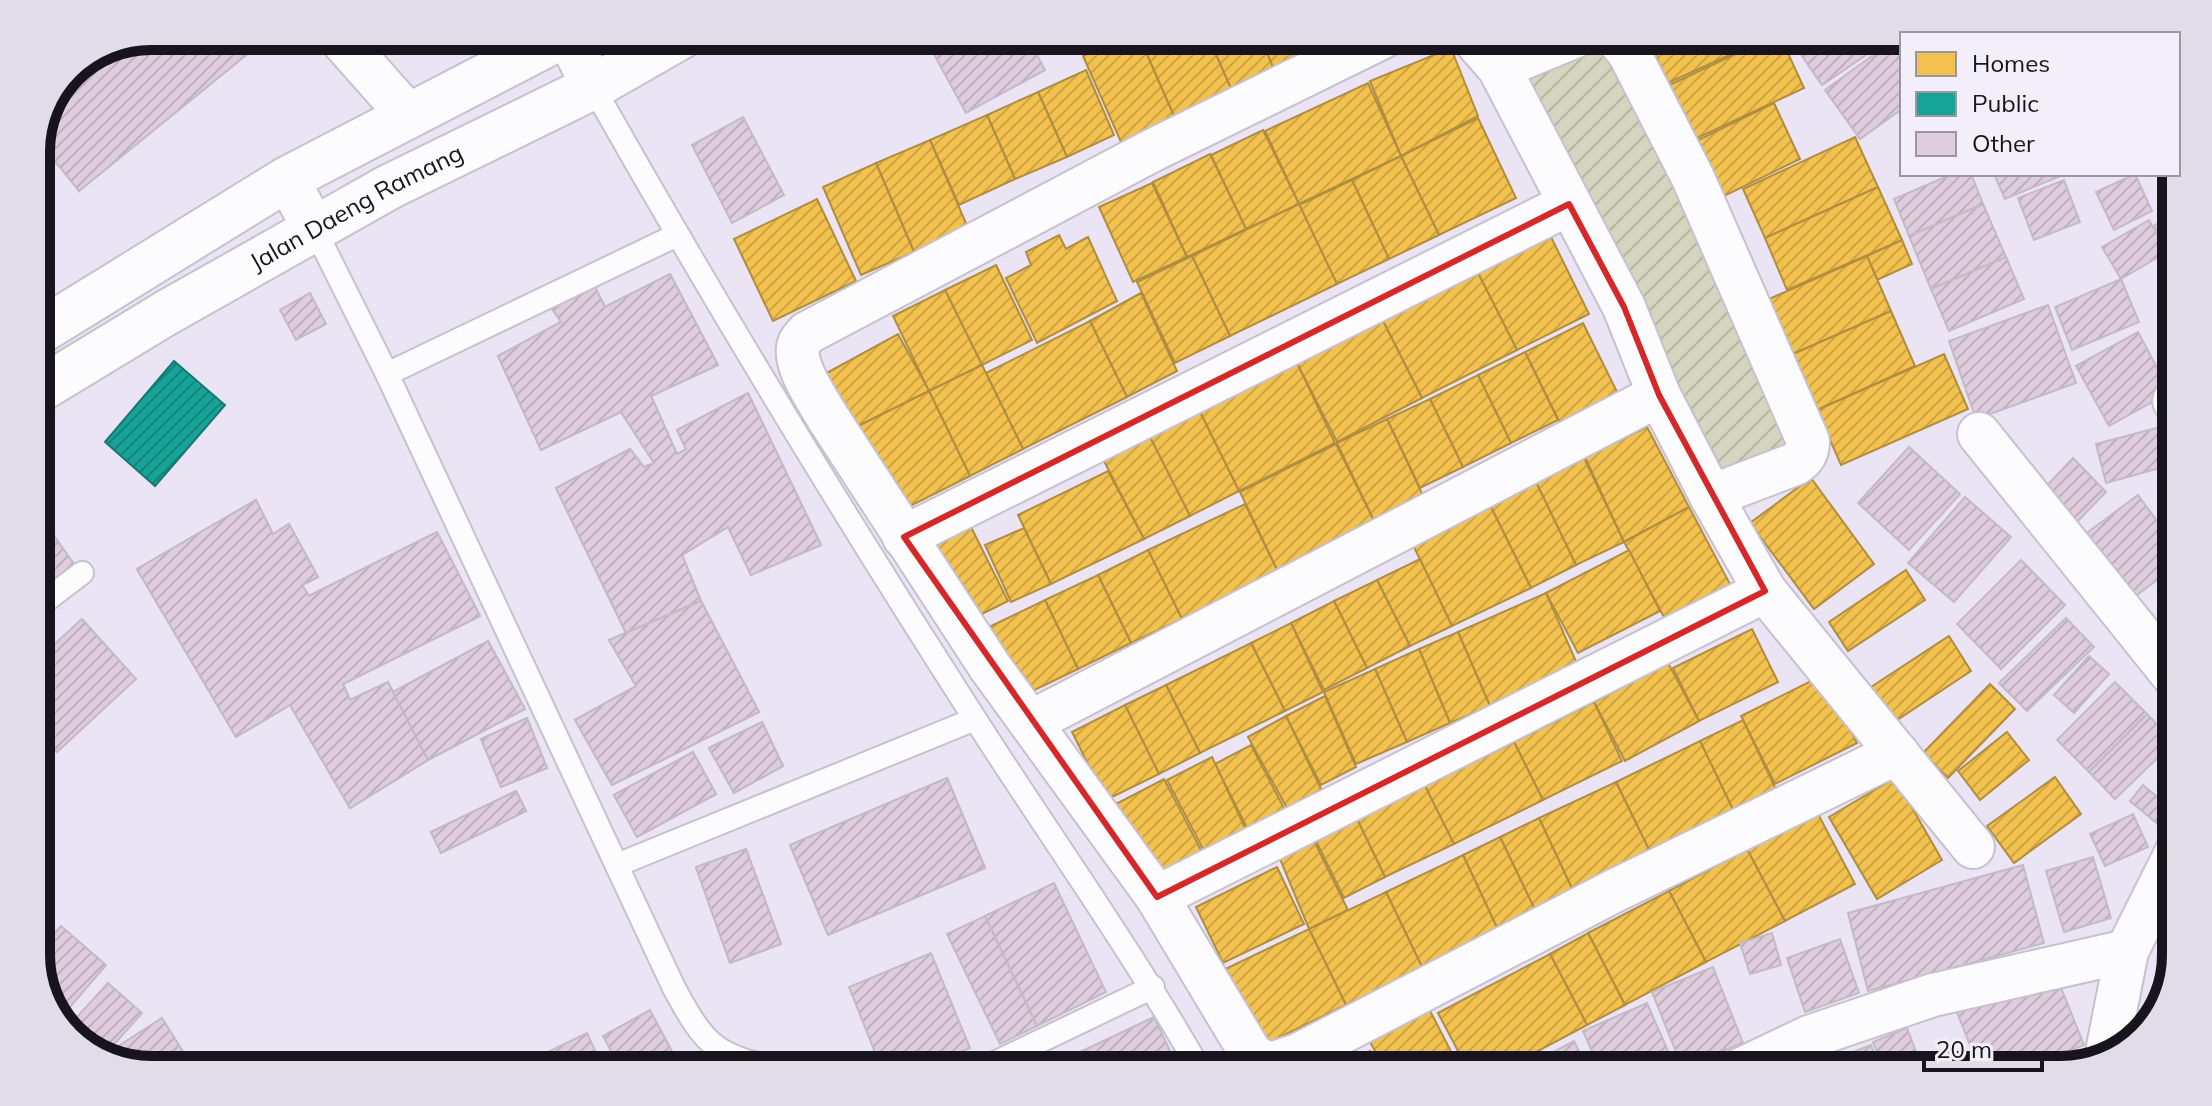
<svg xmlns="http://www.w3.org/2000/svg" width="2212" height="1106" viewBox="0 0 2212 1106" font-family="Mulish,sans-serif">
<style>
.garden{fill:url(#garden-furrows)}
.homes{fill:url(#homes-hatch);stroke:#b18d40;stroke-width:2}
.public{fill:url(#public-hatch);stroke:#177873;stroke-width:2}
.building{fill:url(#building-hatch);stroke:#c3bac5;stroke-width:2}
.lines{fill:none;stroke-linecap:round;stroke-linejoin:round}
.service-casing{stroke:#c6c1ce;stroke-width:26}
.minor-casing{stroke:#c6c1ce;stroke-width:46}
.secondary-casing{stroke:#c6c1ce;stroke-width:48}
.service{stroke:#fcfbfe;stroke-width:22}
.minor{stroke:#fcfbfe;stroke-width:42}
.secondary{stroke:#fcfbfe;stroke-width:44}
.marked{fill:none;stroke:#d62828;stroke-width:6;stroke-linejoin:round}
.labels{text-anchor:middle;stroke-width:8;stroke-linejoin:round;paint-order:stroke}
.street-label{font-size:24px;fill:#18141e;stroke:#f3effa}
.rim{fill:none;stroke:#18141e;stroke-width:10}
</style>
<defs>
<pattern id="garden-furrows" width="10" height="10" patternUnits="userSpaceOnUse" patternTransform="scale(2)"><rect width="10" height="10" fill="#d5d4be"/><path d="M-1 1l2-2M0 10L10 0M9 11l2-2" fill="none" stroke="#b6b5a3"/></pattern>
<pattern id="homes-hatch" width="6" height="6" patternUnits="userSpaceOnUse" patternTransform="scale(2)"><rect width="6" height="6" fill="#f2c14e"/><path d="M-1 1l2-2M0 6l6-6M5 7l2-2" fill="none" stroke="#cfa544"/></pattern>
<pattern id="public-hatch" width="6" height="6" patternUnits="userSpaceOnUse" patternTransform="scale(2)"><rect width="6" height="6" fill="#17a398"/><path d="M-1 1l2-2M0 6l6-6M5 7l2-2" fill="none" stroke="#14847b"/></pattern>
<pattern id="building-hatch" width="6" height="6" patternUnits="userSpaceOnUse" patternTransform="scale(2)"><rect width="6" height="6" fill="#dfccdd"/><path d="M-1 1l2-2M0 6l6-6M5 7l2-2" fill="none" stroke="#bfaebd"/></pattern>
</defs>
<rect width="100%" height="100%" fill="#eae4f5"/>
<path class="garden" d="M 1590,40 L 1610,46 L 1796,449 L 1714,487 L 1518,74 Z"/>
<g class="homes">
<path d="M 1128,36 L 1139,36 L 1175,118 L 1121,142 L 1083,56 Z"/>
<path d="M 1139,36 L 1208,36 L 1233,93 L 1175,118 Z"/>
<path d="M 1208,36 L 1260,36 L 1276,74 L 1233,93 Z"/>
<path d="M 1260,36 L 1332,36 L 1337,46 L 1276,74 Z"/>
<path d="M 1647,36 L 1769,36 L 1769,37 L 1668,83 Z"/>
<path d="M 1774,36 L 1780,36 L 1804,88 L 1693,140 L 1667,86 Z"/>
<path d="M 1451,48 L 1478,116 L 1401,156 L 1370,81 Z"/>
<path d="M 1086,70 L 1114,135 L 1067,157 L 1038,92 Z"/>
<path d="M 1368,83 L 1401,156 L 1299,204 L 1265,131 Z"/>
<path d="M 1038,92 L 1067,157 L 1015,179 L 987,115 Z"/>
<path d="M 1774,103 L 1800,159 L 1720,198 L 1694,142 Z"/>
<path d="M 987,115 L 1015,179 L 959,205 L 930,140 Z"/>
<path d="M 1478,118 L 1516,198 L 1439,235 L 1401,156 Z"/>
<path d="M 1263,130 L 1299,204 L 1246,229 L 1211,155 Z"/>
<path d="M 1855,137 L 1878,187 L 1765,238 L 1743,189 Z"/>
<path d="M 930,140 L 968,228 L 914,252 L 876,163 Z"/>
<path d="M 1210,154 L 1246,229 L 1187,257 L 1153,182 Z"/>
<path d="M 1401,156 L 1439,235 L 1389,259 L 1352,180 Z"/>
<path d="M 876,163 L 914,252 L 861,275 L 823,187 Z"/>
<path d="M 1352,180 L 1389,259 L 1337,284 L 1299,205 Z"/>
<path d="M 1152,183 L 1187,257 L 1133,282 L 1099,207 Z"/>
<path d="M 1878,187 L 1902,240 L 1787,290 L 1765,238 Z"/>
<path d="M 817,199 L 856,281 L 773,321 L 734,239 Z"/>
<path d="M 1299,204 L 1337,284 L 1230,336 L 1192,256 Z"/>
<path d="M 1059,235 L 1066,249 L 1088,237 L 1117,301 L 1037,343 L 1006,278 L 1031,265 L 1026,252 Z"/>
<path d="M 1550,235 L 1589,314 L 1517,350 L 1477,271 Z"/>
<path d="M 1902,240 L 1912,264 L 1877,280 L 1867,256 Z"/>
<path d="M 1192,256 L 1230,336 L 1175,363 L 1137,282 Z"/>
<path d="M 1867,256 L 1891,311 L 1793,354 L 1769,299 Z"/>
<path d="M 996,265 L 1032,340 L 982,365 L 945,290 Z"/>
<path d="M 1477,271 L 1517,350 L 1422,398 L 1382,319 Z"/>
<path d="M 945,290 L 982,365 L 929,391 L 893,316 Z"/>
<path d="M 1141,293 L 1177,371 L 1127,397 L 1090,321 Z"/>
<path d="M 1891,311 L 1915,366 L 1817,410 L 1793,354 Z"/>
<path d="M 1382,319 L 1422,398 L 1337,442 L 1297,363 Z"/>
<path d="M 1090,321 L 1127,397 L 1023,449 L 986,373 Z"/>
<path d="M 1583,323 L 1623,404 L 1565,433 L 1525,352 Z"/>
<path d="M 898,334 L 929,391 L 852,429 L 823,375 Z"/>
<path d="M 1525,352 L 1558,420 L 1511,443 L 1478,375 Z"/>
<path d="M 1944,354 L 1968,409 L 1841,465 L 1817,410 Z"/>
<path d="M 1297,363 L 1335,443 L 1239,491 L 1200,412 Z"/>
<path d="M 982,365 L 1023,449 L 970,476 L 929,391 Z"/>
<path d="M 1478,375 L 1511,443 L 1463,467 L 1430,399 Z"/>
<path d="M 929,391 L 970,476 L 894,514 L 852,429 Z"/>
<path d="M 1430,399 L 1463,467 L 1420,488 L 1387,419 Z"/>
<path d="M 1200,412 L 1239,491 L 1190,516 L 1150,437 Z"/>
<path d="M 1387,419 L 1426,502 L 1376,525 L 1337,443 Z"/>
<path d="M 1647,427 L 1689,507 L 1624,542 L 1585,457 Z"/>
<path d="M 1150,437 L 1190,516 L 1144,539 L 1104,461 Z"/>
<path d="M 1336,444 L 1376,525 L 1278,572 L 1240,492 Z"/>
<path d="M 1584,458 L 1624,542 L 1576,565 L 1536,482 Z"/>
<path d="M 1108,471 L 1144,539 L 1051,584 L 1018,515 Z"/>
<path d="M 1811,478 L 1874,564 L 1814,609 L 1750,523 Z"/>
<path d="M 1536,482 L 1576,565 L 1531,588 L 1490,505 Z"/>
<path d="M 1245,504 L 1278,572 L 1182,619 L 1148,550 Z"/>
<path d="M 1490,505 L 1531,588 L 1452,626 L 1412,543 Z"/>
<path d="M 1689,507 L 1731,586 L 1666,621 L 1624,542 Z"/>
<path d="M 970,525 L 1008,601 L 968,621 L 930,545 Z"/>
<path d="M 1024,528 L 1051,584 L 1011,602 L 985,545 Z"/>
<path d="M 1148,550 L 1182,619 L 1131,643 L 1098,575 Z"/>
<path d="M 1629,550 L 1660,611 L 1578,653 L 1546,593 Z"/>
<path d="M 1420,559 L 1452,626 L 1410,646 L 1377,580 Z"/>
<path d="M 1906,570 L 1925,600 L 1848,651 L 1829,622 Z"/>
<path d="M 1098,575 L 1131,643 L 1078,669 L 1045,600 Z"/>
<path d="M 1377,580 L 1410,646 L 1367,668 L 1334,601 Z"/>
<path d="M 1546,593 L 1578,666 L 1490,706 L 1458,632 Z"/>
<path d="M 1045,600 L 1078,669 L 1020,697 L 987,628 Z"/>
<path d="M 1334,601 L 1367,668 L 1324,690 L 1291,623 Z"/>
<path d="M 1291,623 L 1323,692 L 1285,711 L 1251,643 Z"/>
<path d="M 1752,629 L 1778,682 L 1699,721 L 1673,668 Z"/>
<path d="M 1458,632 L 1490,706 L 1450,723 L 1419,649 Z"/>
<path d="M 1949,636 L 1971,671 L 1894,722 L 1871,687 Z"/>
<path d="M 1251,643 L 1285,711 L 1200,753 L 1166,685 Z"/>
<path d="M 1419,649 L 1450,723 L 1407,742 L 1375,669 Z"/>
<path d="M 1668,663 L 1699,721 L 1625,761 L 1594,702 Z"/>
<path d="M 1375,669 L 1407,742 L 1356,764 L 1324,692 Z"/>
<path d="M 1823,675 L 1857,743 L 1775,784 L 1741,716 Z"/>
<path d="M 1990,684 L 2015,709 L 1948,778 L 1923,753 Z"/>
<path d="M 1166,685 L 1200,753 L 1159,774 L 1125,705 Z"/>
<path d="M 1325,696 L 1356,767 L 1321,785 L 1286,716 Z"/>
<path d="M 1594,702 L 1622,761 L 1543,800 L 1514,742 Z"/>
<path d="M 1125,705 L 1159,774 L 1106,800 L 1072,732 Z"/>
<path d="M 1286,716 L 1321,789 L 1288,810 L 1248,737 Z"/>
<path d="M 1743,720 L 1780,798 L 1737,818 L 1700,741 Z"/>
<path d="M 2007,732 L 2029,760 L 1980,800 L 1958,771 Z"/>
<path d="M 1700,741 L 1737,818 L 1653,858 L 1616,782 Z"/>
<path d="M 1514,742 L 1543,800 L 1454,844 L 1425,786 Z"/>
<path d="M 1251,745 L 1287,814 L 1249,832 L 1215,764 Z"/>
<path d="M 1212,757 L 1246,830 L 1204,851 L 1167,780 Z"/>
<path d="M 2055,777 L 2081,814 L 2014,863 L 1987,826 Z"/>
<path d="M 1895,778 L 1942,860 L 1877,899 L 1829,817 Z"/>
<path d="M 1164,779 L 1202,852 L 1154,877 L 1116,804 Z"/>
<path d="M 1616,782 L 1653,858 L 1575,895 L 1539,818 Z"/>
<path d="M 1425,786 L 1454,844 L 1385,877 L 1357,819 Z"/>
<path d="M 1817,812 L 1855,884 L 1785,921 L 1747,849 Z"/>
<path d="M 1539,818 L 1575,895 L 1537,914 L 1500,837 Z"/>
<path d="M 1357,819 L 1385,877 L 1344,898 L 1315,839 Z"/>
<path d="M 1500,837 L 1537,914 L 1499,932 L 1463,855 Z"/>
<path d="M 1314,841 L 1348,910 L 1309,929 L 1280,859 Z"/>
<path d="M 1747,849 L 1785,921 L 1706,962 L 1669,891 Z"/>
<path d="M 1463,855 L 1499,932 L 1423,969 L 1386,892 Z"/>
<path d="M 1277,867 L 1304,924 L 1223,963 L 1196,907 Z"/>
<path d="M 1669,891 L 1706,962 L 1625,1005 L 1588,933 Z"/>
<path d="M 1386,892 L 1423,969 L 1346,1005 L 1309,929 Z"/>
<path d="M 1309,929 L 1346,1005 L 1251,1051 L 1215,974 Z"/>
<path d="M 1588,933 L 1625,1005 L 1587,1025 L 1550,954 Z"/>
<path d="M 1550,954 L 1587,1025 L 1502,1070 L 1468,1070 L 1438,1013 Z"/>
<path d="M 1428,1007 L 1456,1061 L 1438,1070 L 1385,1070 L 1368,1038 Z"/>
<path d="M 1370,1051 L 1379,1070 L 1326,1070 Z"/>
</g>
<path class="public" d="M 174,361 L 225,405 L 155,486 L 105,442 Z"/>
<g class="building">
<path d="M 151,36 L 263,36 L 266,39 L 79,191 L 38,140 L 70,69 Z"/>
<path d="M 924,36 L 1027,36 L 1045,70 L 966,113 Z"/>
<path d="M 1798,36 L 1890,36 L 1891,38 L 1822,85 L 1791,40 Z"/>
<path d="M 1897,38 L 1902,45 L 1902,109 L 1860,139 L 1825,90 Z"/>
<path d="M 743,117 L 784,195 L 732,223 L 692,145 Z"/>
<path d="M 1952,174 L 1971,174 L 1983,204 L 1909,236 L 1894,199 Z"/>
<path d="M 1994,174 L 2065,174 L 2005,199 Z"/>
<path d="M 2135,174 L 2152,211 L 2114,230 L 2096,192 Z"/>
<path d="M 2064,180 L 2080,222 L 2034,240 L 2018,198 Z"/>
<path d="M 1983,204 L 2006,257 L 1931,289 L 1909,236 Z"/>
<path d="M 2176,211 L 2176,253 L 2174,255 L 2154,226 Z"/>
<path d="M 2149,220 L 2167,252 L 2121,279 L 2102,247 Z"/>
<path d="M 2006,257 L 2024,299 L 1949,331 L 1931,289 Z"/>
<path d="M 670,274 L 718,365 L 651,396 L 677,454 L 686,449 L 677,430 L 748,393 L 821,545 L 751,575 L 728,527 L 682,555 L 701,601 L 759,712 L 612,785 L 575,720 L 636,686 L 609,640 L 626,633 L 556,488 L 630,449 L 644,467 L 654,463 L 621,412 L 541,450 L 498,356 L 561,322 L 549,304 L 592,281 L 605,307 Z"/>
<path d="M 670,274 L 718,365 L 651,396 L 677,454 L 686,449 L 677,430 L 748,393 L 821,545 L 751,575 L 728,527 L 682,555 L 701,601 L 626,633 L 556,488 L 630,449 L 644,467 L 654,463 L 621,412 L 541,450 L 498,356 L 561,322 L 549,304 L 592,281 L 605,307 Z"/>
<path d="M 2121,279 L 2139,322 L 2072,350 L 2055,307 Z"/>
<path d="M 310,293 L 326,324 L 296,340 L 280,310 Z"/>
<path d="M 2048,305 L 2076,383 L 1976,419 L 1949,341 Z"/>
<path d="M 2138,332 L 2170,392 L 2109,426 L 2076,366 Z"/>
<path d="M 2176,339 L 2176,381 L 2159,348 Z"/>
<path d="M 2164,426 L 2174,464 L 2106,483 L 2096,444 Z"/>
<path d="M 1909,447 L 1960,494 L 1909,550 L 1858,503 Z"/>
<path d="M 2073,458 L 2106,492 L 2070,529 L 2037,496 Z"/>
<path d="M 2176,472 L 2176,509 L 2158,487 Z"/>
<path d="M 2138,495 L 2176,547 L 2176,566 L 2122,606 L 2076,541 Z"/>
<path d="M 1965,497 L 2011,537 L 1954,602 L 1908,563 Z"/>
<path d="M 256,500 L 273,534 L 289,524 L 318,577 L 302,585 L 309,596 L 437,532 L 480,616 L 343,684 L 350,700 L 388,682 L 393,692 L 488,641 L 525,709 L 428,760 L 350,808 L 290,705 L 236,737 L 137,569 Z"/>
<path d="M 256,500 L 273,534 L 289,524 L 318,577 L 302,585 L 309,596 L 437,532 L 480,616 L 343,684 L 350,700 L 388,682 L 428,760 L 350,808 L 290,705 L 236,737 L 137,569 Z"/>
<path d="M 46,524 L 76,567 L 36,596 L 36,532 Z"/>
<path d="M 2021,560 L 2065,605 L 2001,669 L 1957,624 Z"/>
<path d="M 701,601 L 759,712 L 612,785 L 575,720 L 636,686 L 609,640 Z"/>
<path d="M 2066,618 L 2094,647 L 2027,711 L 1999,683 Z"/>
<path d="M 82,619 L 136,679 L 57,752 L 36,729 L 36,661 Z"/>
<path d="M 488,641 L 525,709 L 428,760 L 393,692 Z"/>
<path d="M 2089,656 L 2109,674 L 2074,713 L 2054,695 Z"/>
<path d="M 2115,682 L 2147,714 L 2089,772 L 2057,740 Z"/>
<path d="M 2147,714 L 2174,742 L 2115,799 L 2089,772 Z"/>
<path d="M 527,718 L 547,768 L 501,787 L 481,739 Z"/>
<path d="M 527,718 L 547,768 L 501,787 L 481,739 Z"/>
<path d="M 762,722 L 783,766 L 734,793 L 709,748 Z"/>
<path d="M 762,722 L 783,766 L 734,793 L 709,748 Z"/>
<path d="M 693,752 L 716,794 L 637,837 L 614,795 Z"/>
<path d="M 693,752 L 716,794 L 637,837 L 614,795 Z"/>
<path d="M 947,778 L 985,868 L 828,935 L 790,845 Z"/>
<path d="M 947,778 L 985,868 L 828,935 L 790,845 Z"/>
<path d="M 2143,785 L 2176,813 L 2176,830 L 2171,835 L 2130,801 Z"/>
<path d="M 516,791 L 526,811 L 441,853 L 431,832 Z"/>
<path d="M 516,791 L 526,811 L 441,853 L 431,832 Z"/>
<path d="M 2133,814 L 2148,847 L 2105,866 L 2090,834 Z"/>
<path d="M 746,849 L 781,944 L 730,963 L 696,867 Z"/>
<path d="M 746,849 L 781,944 L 730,963 L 696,867 Z"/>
<path d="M 2093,857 L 2111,918 L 2064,932 L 2046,871 Z"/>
<path d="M 2023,865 L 2044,943 L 1868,991 L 1848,913 Z"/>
<path d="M 1054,883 L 1106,992 L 1037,1026 L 985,916 Z"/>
<path d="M 985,916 L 1037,1026 L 1000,1044 L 947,934 Z"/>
<path d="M 61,926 L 106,965 L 58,1021 L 36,963 L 36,955 Z"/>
<path d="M 1772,933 L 1781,965 L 1750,974 L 1740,943 Z"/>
<path d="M 1840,939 L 1859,993 L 1805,1012 L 1787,958 Z"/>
<path d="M 931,953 L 970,1048 L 916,1070 L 882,1070 L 849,987 Z"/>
<path d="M 1713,967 L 1743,1043 L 1682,1067 L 1652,992 Z"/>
<path d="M 2054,970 L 2084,1045 L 2022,1070 L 1980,1070 L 1956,1010 Z"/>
<path d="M 108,983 L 142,1013 L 101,1059 L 66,1029 Z"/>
<path d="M 1647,1003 L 1675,1067 L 1669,1070 L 1600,1070 L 1583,1031 Z"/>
<path d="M 650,1010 L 682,1070 L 621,1070 L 603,1036 Z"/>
<path d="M 1154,1017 L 1179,1070 L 1042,1070 Z"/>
<path d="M 162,1018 L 189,1061 L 175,1070 L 151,1070 L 124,1064 L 114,1049 Z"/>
<path d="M 1907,1028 L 1923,1070 L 1884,1070 L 1873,1042 Z"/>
<path d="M 587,1033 L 604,1070 L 526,1070 L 523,1064 Z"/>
<path d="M 1574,1041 L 1588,1070 L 1519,1070 Z"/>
<path d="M 1871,1045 L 1880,1070 L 1841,1070 L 1837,1058 Z"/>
<path d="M 1834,1057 L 1838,1070 L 1805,1070 L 1804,1065 Z"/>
</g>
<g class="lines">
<g class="service-casing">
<g id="service">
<path d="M 593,87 C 714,301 842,512 975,719 C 1050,836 1131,949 1200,1070"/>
<path d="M 314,228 L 387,374 L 674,988 C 706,1047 714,1054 780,1070"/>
<path d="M 387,374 L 677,235"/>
<path d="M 36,608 L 82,573"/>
<path d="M 617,865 L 975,719"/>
<path d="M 980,1070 L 1153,987"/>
</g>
</g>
<g class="minor-casing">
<g id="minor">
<path d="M 338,36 L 409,116"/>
<path d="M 568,36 L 593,87"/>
<path d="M 1385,36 L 1153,150 L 807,333 C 804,337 800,340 799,344 C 791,363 819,402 828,418 L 990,667 L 1157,897 L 1250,1052 L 1256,1058 L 1271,1064 L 1300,1054 L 1614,891 L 1897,753"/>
<path d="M 1471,36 L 1499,68 L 1624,307 L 1659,395 L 1711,496 L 1765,591 L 1973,847"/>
<path d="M 1615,36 L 1629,53 L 1693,178 L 1808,441 C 1808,453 1804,458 1795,464 L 1711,496"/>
<path d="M 1499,68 L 1576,36"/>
<path d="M 287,179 L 314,228"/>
<path d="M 2174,401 L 2176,403"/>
<path d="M 1979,434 L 2176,679"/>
<path d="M 904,537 L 1569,204"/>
<path d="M 1031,722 L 1659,395"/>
<path d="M 1157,897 L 1765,591"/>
<path d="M 2106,1057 L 2127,951 L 2176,853"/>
<path d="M 1740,1070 L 1809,1037 L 1933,995 L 2127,951"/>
</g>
</g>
<g class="secondary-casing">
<g id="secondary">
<path d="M 36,334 L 287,179 L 563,36"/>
<path id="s1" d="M 36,392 L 166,313 L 389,187 L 593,87 L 682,36"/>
</g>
</g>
<use href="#service" class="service"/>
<use href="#minor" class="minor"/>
<use href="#secondary" class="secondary"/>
</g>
<path class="marked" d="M 1569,204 L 1624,307 L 1659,395 L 1765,591 L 1157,897 L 904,537 Z"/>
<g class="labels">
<g class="street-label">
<text dy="8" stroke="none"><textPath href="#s1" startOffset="370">Jalan Daeng Ramang</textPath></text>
</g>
</g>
<path d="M0 0H2212V1106H0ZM151 50H2061A101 101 0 0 1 2162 151V955A101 101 0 0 1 2061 1056H151A101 101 0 0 1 50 955V151A101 101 0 0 1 151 50Z" fill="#e1dde8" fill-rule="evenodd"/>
<path class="rim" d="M151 50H2061A101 101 0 0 1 2162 151V955A101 101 0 0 1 2061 1056H151A101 101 0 0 1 50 955V151A101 101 0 0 1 151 50Z"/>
<rect x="1900" y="32" width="280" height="144" fill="#f3effa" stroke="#9b97a2" stroke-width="2"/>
<rect x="1916" y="52" width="40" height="24" fill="#f2c14e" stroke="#9b97a2" stroke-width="2"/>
<text x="1972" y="72" font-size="24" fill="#18141e">Homes</text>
<rect x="1916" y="92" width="40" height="24" fill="#17a398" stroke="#9b97a2" stroke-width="2"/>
<text x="1972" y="112" font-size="24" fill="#18141e">Public</text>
<rect x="1916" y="132" width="40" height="24" fill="#dfccdd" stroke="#9b97a2" stroke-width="2"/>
<text x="1972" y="152" font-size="24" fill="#18141e">Other</text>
<path d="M1924 1058v12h118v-12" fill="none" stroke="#18141e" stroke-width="4"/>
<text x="1936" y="1058" font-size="24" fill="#18141e" stroke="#f3effa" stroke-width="6" paint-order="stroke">20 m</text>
</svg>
